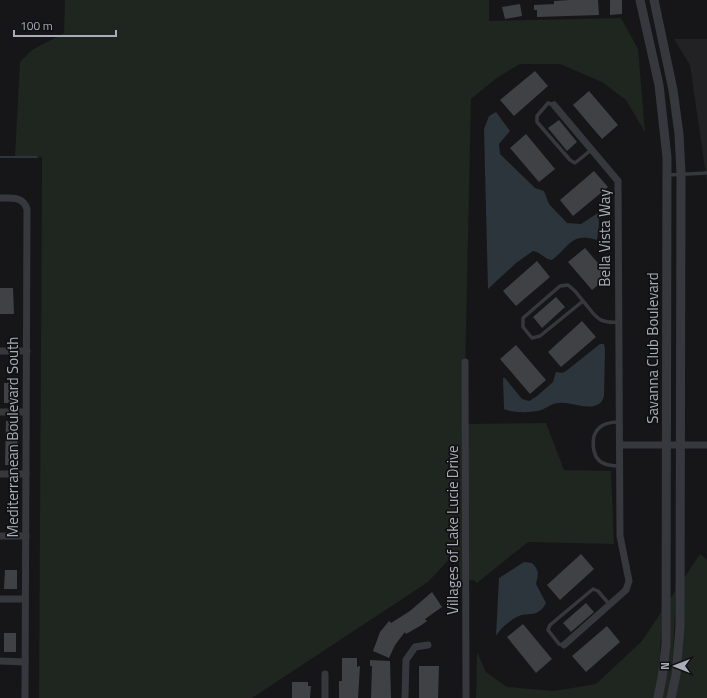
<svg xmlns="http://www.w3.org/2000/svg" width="707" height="698" viewBox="0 0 707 698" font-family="'Titillium Web',sans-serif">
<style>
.built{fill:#222225}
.green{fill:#1e261f}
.water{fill:#2c353c}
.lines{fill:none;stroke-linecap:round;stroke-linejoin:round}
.stream{stroke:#2c353c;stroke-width:2}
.building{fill:#404145}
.service{stroke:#37383d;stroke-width:3.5}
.minor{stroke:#37383d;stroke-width:7}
.tertiary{stroke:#37383d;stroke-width:9}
.labels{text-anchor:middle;stroke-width:3.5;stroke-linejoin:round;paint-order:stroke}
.street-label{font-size:15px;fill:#a8adb8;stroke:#111113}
</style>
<rect width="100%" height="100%" fill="#161618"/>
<path class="built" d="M 674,39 L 707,39 L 707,182 L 690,65 Z"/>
<g class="green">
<path d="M 65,0 L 489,0 L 489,21 L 621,18 L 638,49 L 645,132 L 626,100 L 602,82 L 560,64 L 520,64 L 498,77 L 471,99 L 464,424 L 546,423 L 564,470 L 611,471 L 614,544 L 528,542 L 477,583 L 474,580 L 460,581 L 458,550 L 428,582 L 252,698 L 39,698 L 42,163 L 42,157 L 15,156 L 20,62 L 32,50 L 64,33 Z"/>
<path d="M 700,554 L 707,560 L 707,698 L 675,698 L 684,578 Z"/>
<path d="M 676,590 L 672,675 L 667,698 L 662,698 L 670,599 Z"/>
<path d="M 662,611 L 659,677 L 654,698 L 476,698 L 477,652 L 486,672 L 507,687 L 554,691 L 596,684 L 642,641 Z"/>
</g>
<g class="water">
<path d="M 496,112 L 510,131 L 499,144 L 500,154 L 535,188 L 544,191 L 549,204 L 567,223 L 581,224 L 598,213 L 599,224 L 597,240 C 572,231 569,247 552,260 C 544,259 541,252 533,251 L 516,263 L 488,289 L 484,129 L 489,116 Z"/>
<path d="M 600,344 L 604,344 L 605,349 L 604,396 C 599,416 571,401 559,403 C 552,403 547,408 541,410 C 533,413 512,413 504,409 L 503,378 L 505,378 L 522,399 L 529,401 L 537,396 L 553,382 L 556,372 L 562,373 L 566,371 Z"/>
<path d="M 524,562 L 532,563 C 540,571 538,575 536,584 L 546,603 C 538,618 530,612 519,616 C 511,619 500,629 496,636 L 499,578 Z"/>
</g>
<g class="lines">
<path class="stream" d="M 0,157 L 37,157"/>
</g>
<g class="building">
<path d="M 570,0 L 598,0 L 599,15 L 537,17 L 537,10 L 534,10 L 534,5 L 554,4 L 554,1 Z"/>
<path d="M 610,0 L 622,0 L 622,14 L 610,15 Z"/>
<path d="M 520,4 L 522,16 L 505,19 L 502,7 Z"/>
<path d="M 535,71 L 548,86 L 514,116 L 500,100 Z"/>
<path d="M 589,91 L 618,125 L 602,139 L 573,105 Z"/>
<path d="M 559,120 L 577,142 L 567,151 L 548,128 Z"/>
<path d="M 526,134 L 555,169 L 539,182 L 510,148 Z"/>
<path d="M 594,171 L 608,187 L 573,216 L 560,200 Z"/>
<path d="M 585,248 L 609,276 L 592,290 L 568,262 Z"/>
<path d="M 537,261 L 550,277 L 516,306 L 503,291 Z"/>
<path d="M 0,288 L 13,288 L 14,314 L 0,314 Z"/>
<path d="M 556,297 L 565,307 L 542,328 L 533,317 Z"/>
<path d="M 582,321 L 596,337 L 561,367 L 548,352 Z"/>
<path d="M 516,345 L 546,380 L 530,394 L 500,359 Z"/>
<rect x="4" y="383" width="13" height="20"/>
<path d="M 6,421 L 18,421 L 17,465 L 5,465 Z"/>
<path d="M 581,554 L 594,569 L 560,600 L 547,585 Z"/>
<path d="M 5,570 L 17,570 L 17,589 L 4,589 Z"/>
<path d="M 432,592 L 442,607 L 425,619 L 427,621 L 420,626 L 406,634 L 405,632 L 395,645 L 389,658 L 373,651 L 380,632 L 389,621 L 391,623 L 410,611 Z"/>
<path d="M 586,603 L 594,612 L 571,632 L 563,623 Z"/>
<path d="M 523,624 L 552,659 L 536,673 L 507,637 Z"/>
<path d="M 607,626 L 620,642 L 586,672 L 572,656 Z"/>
<rect x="4" y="633" width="12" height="19"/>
<path d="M 342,658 L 357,658 L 357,667 L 360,666 L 358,698 L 339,698 L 339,681 L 342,681 Z"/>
<path d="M 370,660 L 390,661 L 391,698 L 371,698 L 372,666 L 370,666 Z"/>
<path d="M 419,666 L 439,666 L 438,698 L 419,698 Z"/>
<path d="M 292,682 L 308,682 L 308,686 L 311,686 L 310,698 L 292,698 Z"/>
</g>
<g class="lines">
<g class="service">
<path d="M 554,105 L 548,103 L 537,116 L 537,122 L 570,160 L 575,163 L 591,150"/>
<path d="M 668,175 L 707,173"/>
<path d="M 568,285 L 575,291 L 583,301 L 540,336 L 532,338 L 523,327 L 523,318 L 560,286 Z"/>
<path d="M 583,301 C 596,316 597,324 619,322"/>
<path d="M 619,422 C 613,422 604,423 599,428 C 590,436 592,456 601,462 C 607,466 614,466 620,466"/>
<path d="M 564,645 L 559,644 L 548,630 L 550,625 L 593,589 L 598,591 L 609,604"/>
</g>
<g class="minor">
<path d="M 554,105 L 618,181 L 620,536 L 629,581 L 626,590 L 564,645"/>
<path d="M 0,198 C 11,198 23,196 27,209 L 25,698"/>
<path d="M 0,351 L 27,351"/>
<path d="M 465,362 L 466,698"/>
<path d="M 0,412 L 26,412"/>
<path d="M 620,445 L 707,445"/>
<path d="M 0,474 L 26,474"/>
<path d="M 0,536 L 26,536"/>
<path d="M 0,599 L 24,599"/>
<path d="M 0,661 L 25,662"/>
<path d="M 325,698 L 325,674"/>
<path d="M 405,698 L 406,660 L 415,647 L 428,645"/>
</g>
<g class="tertiary">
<path d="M 640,0 L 659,85 L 667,157 L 666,645 L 662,678 L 658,698"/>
<path d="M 654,0 L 673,90 L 679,134 L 681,173 L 680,626 L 676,675 L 671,698"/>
</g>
</g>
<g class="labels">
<g class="street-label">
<text transform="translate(605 238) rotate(-90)" y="5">Bella Vista Way</text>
<text transform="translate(653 348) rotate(-90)" y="5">Savanna Club Boulevard</text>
<text transform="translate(13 437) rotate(-90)" y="5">Mediterranean Boulevard South</text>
<text transform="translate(453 530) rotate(-90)" y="5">Villages of Lake Lucie Drive</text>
</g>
</g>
<g transform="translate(675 666) rotate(270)" stroke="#111113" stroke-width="3" paint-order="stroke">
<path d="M0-3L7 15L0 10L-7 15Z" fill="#a8adb8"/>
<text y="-6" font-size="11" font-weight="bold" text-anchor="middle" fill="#a8adb8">N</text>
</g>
<path d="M14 30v6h102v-6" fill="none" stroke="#a8adb8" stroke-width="2"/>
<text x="20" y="30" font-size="12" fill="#a8adb8" stroke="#111113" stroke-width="3" paint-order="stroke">100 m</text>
</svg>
